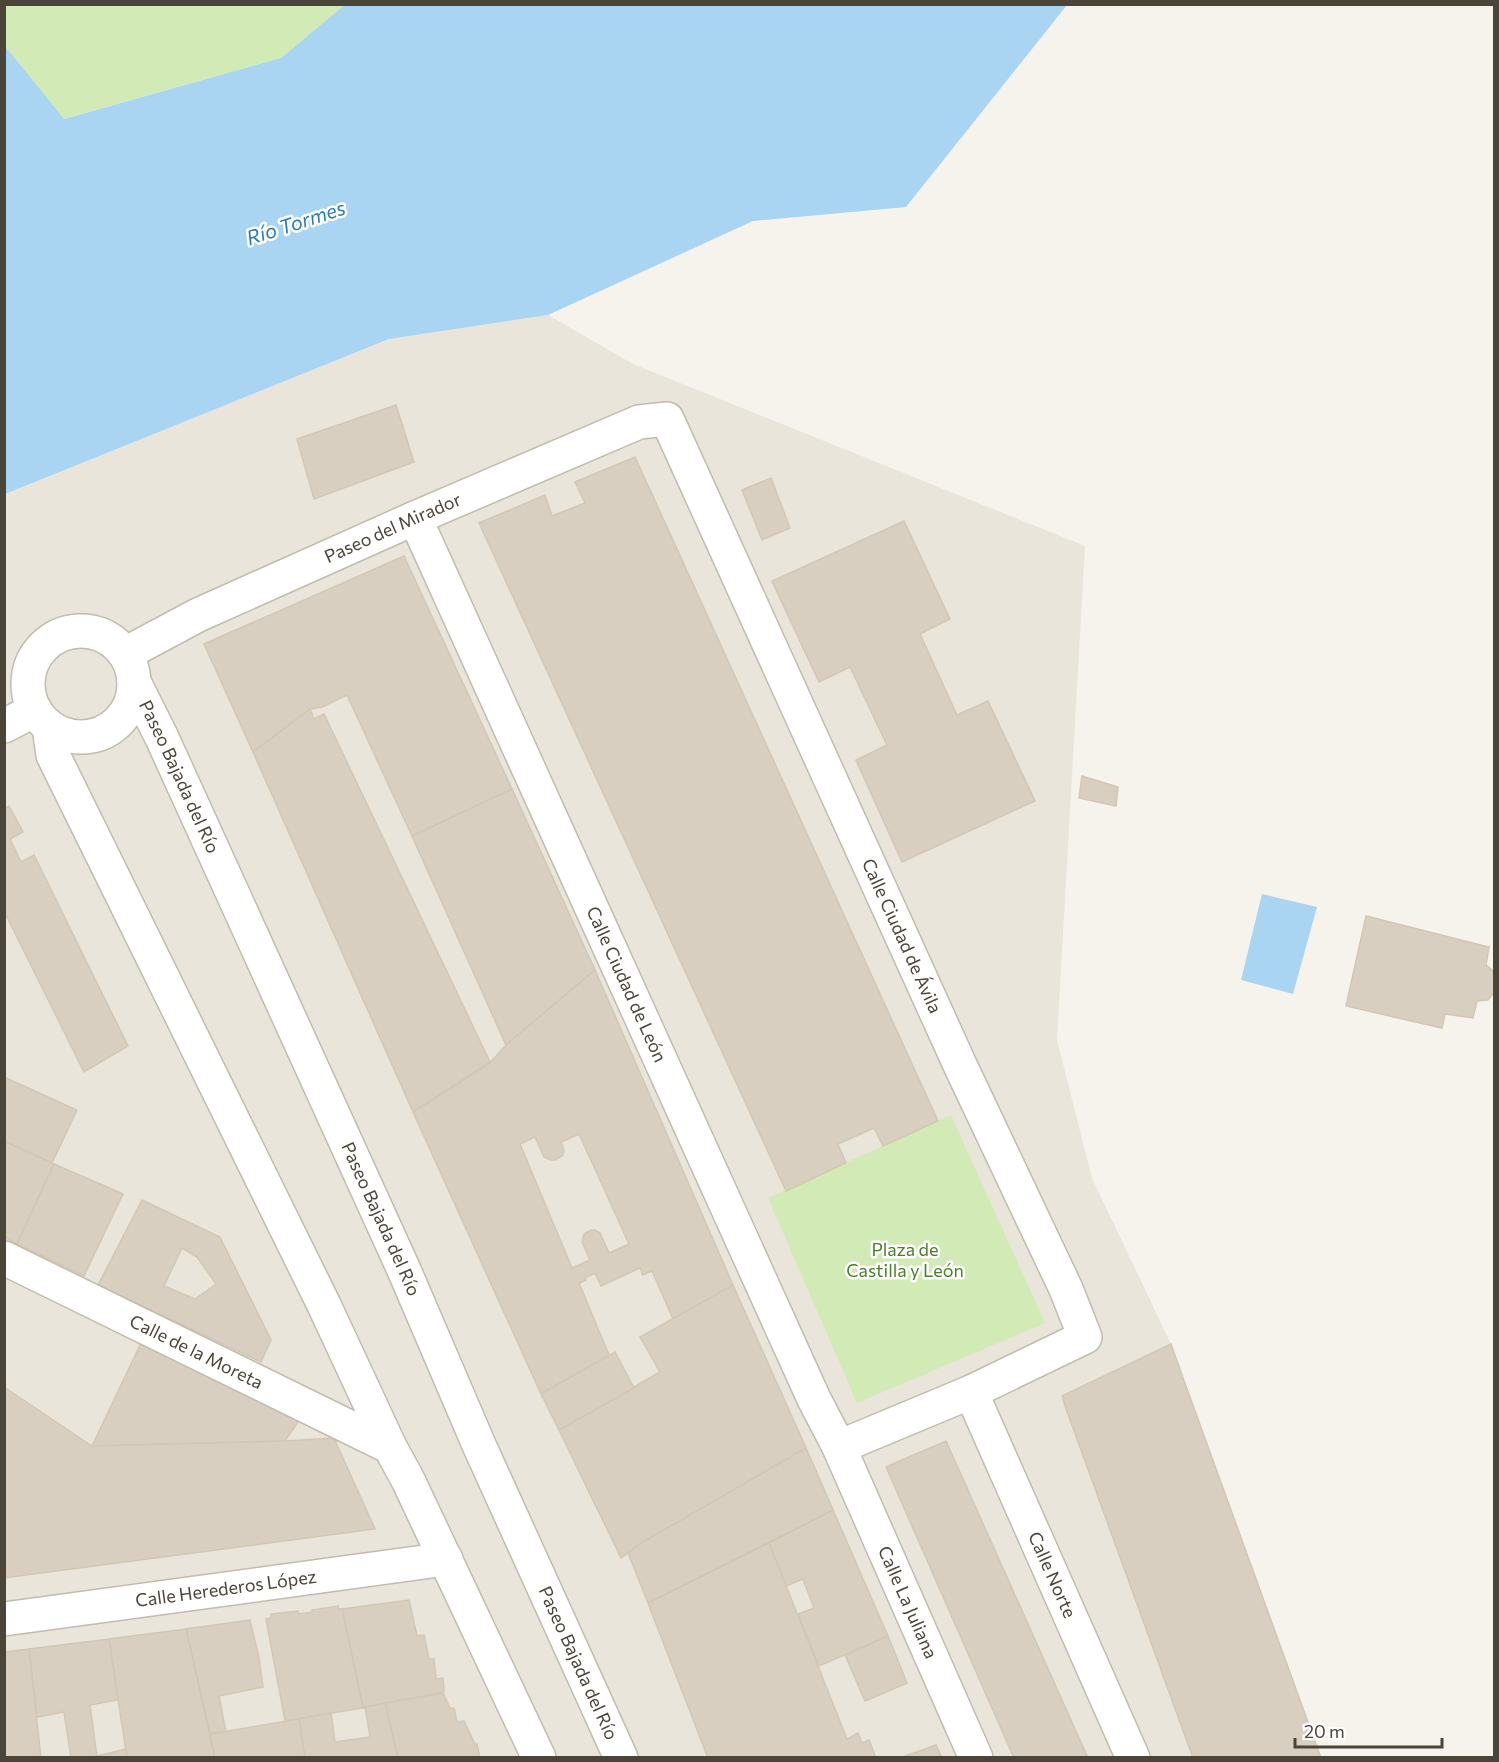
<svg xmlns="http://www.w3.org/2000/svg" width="1499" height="1762" viewBox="0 0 1499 1762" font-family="Commissioner,sans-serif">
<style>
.residential{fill:#eae5da}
.green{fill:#d2eab5}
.water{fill:#a9d4f2}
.building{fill:#d8cfc1;stroke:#d3c7b4;stroke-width:1.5;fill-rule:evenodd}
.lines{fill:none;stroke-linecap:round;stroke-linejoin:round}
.street-casing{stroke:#c2bbae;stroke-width:36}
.street{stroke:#fff;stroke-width:33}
.labels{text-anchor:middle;stroke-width:5;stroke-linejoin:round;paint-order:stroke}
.street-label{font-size:18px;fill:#4b4439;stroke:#fff}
.park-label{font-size:18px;fill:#4a7f2a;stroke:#fff}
.water-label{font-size:20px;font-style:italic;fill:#2e7ab2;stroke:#fff}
</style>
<rect width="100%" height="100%" fill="#f6f3ec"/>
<path class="residential" d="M 548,315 L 633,364 L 1085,546 L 1057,1040 L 1092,1178 L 1171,1344 L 1321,1757 L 5,1758 L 5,494 L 389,339 Z"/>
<g class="green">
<path d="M 4,5 L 346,5 L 281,58 L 63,119 L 5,46 Z"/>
<path d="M 951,1115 L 1045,1323 L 857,1403 L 768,1198 Z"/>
</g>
<g class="water">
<path d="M 346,4 L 1067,4 L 1067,5 L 906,207 L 753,221 L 548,315 L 389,339 L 5,494 L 5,46 L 64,119 L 281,58 Z"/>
<path d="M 1262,894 L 1317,907 L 1293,994 L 1241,980 Z"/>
</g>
<g class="building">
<path d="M 396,405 L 414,462 L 314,499 L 297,439 Z"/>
<path d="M 635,457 L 938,1121 L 883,1146 L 874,1128 L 838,1144 L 846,1163 L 786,1191 L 479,523 L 545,495 L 552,516 L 585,503 L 575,482 Z"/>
<path d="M 771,478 L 790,528 L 762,540 L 742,490 Z"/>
<path d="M 904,521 L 950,619 L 920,634 L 957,715 L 988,701 L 1035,801 L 902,862 L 856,760 L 887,745 L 850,667 L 819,682 L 772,581 Z"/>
<path d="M 404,556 L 512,789 L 412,836 L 347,695 L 322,707 L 310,709 L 253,752 L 204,644 Z"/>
<path d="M 310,709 L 314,719 L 324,714 L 490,1062 L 413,1112 L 253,752 Z"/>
<path d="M 1082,776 L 1118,787 L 1116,806 L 1079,798 Z"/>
<path d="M 512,789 L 595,970 L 506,1045 L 412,836 Z"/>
<path d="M 9,806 L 23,832 L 10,839 L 21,862 L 34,855 L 128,1046 L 84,1072 L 4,911 L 4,809 Z"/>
<path d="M 1366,916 L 1489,947 L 1486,965 L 1494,971 L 1494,992 L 1488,1000 L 1477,1001 L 1473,1018 L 1445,1014 L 1442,1028 L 1346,1006 Z"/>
<path d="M 595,970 L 733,1285 L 673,1319 L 652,1271 L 643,1275 L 640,1268 L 601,1286 L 595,1273 L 585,1278 L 586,1280 L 579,1283 L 609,1355 L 541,1394 L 413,1112 L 488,1065 L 506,1045 ZM 579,1134 L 629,1244 L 609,1253 L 600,1233 L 595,1230 L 591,1230 L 584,1234 L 582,1242 L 590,1260 L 572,1268 L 520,1144 L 535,1137 L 544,1157 L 551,1160 L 555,1160 L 562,1156 L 564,1151 L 561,1142 Z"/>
<path d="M 4,1077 L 77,1110 L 52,1163 L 4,1141 Z"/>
<path d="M 4,1141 L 54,1164 L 17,1244 L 4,1237 Z"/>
<path d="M 54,1164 L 123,1194 L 84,1276 L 17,1244 Z"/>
<path d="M 142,1200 L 220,1237 L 271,1340 L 261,1362 L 98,1285 ZM 182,1248 L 197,1257 L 216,1284 L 195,1299 L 164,1286 Z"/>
<path d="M 733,1285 L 806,1448 L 638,1545 L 621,1558 L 559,1430 L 660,1372 L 640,1337 Z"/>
<path d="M 142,1341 L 300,1419 L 285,1441 L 92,1446 Z"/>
<path d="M 1171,1344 L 1182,1375 L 1321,1758 L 1193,1758 L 1065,1406 L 1062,1396 Z"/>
<path d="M 615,1352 L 634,1388 L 559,1430 L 541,1394 Z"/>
<path d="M 4,1387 L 92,1446 L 285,1441 L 334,1438 L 375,1529 L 4,1578 Z"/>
<path d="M 946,1441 L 1088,1758 L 1014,1758 L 886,1467 Z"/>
<path d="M 806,1448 L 833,1510 L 648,1603 L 628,1553 L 638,1545 Z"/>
<path d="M 833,1510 L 888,1636 L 819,1666 L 798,1614 L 814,1608 L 803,1579 L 786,1586 L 769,1543 Z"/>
<path d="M 769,1543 L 847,1739 L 858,1733 L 862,1743 L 869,1740 L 876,1758 L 708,1758 L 648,1603 Z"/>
<path d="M 409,1600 L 417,1636 L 424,1635 L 429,1659 L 434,1659 L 436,1679 L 443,1678 L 444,1692 L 363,1708 L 342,1609 Z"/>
<path d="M 338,1606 L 339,1609 L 342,1609 L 363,1708 L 285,1721 L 266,1619 L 271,1618 L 271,1614 L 298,1611 L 298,1614 L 313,1612 L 312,1610 Z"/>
<path d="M 250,1620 L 259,1658 L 263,1687 L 219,1696 L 226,1732 L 210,1734 L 186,1629 Z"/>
<path d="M 186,1629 L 215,1758 L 127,1758 L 109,1639 Z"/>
<path d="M 888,1636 L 907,1683 L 865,1701 L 845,1655 Z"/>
<path d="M 109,1639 L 118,1700 L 90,1705 L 97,1756 L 126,1749 L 127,1758 L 71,1758 L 64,1712 L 37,1717 L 29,1649 Z"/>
<path d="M 29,1649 L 41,1758 L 4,1758 L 4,1652 Z"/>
<path d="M 443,1693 L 450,1708 L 454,1708 L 457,1722 L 464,1721 L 475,1744 L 477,1744 L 480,1758 L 398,1758 L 385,1703 Z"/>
<path d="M 385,1703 L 398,1758 L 305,1758 L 299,1719 L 331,1713 L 335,1742 L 370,1737 L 365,1707 Z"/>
<path d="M 299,1719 L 305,1758 L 215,1758 L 210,1734 Z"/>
<path d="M 936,1745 L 942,1758 L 900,1758 Z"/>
</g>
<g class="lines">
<g class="street-casing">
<g id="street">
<path id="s1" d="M 415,518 L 814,1399 L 839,1447 L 976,1758"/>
<circle cx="81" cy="684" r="53"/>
<path id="s2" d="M 125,654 L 198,615 L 415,518 L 639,422 L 667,419 L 960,1065 L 1066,1289 L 1085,1337 L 971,1392 L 839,1447"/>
<path id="s3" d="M 134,682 L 162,738 L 404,1270 L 479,1445 L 621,1758"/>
<path d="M 4,726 L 35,710"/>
<path d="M 49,727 L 53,755 L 324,1305 L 390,1447 L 408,1480 L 539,1758"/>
<path id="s4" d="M 4,1258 L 390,1447"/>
<path id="s5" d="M 971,1392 L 1133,1758"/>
<path id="s6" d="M 4,1619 L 446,1559"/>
</g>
</g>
<use href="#street" class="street"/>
</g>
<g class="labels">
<g class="street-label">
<text dy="6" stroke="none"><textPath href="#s2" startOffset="296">Paseo del Mirador</textPath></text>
<text dy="6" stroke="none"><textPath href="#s3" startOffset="105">Paseo Bajada del Río</textPath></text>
<text dy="6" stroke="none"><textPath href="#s2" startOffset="1160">Calle Ciudad de Ávila</textPath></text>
<text dy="6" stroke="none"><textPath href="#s1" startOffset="512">Calle Ciudad de León</textPath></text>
<text dy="6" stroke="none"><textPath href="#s3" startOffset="591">Paseo Bajada del Río</textPath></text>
<text dy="6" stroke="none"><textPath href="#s4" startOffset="214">Calle de la Moreta</textPath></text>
<text dy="6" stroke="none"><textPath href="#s5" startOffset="200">Calle Norte</textPath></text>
<text dy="6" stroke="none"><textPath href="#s6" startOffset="224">Calle Herederos López</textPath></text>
<text dy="6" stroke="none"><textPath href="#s1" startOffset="1191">Calle La Juliana</textPath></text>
<text dy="6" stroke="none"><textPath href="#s3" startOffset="1077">Paseo Bajada del Río</textPath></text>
</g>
<g class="park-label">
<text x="905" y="1256">Plaza de<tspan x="905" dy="21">Castilla y León</tspan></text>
</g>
<g class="water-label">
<text transform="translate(296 223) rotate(-18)" y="7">Río Tormes</text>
</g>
</g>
<rect width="1499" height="1762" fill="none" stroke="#4b4439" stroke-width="12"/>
<path d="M1295 1738v9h147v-9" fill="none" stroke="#4b4439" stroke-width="3"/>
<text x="1304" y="1738" font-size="18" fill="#4b4439" stroke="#ffffff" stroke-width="4.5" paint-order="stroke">20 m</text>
</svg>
